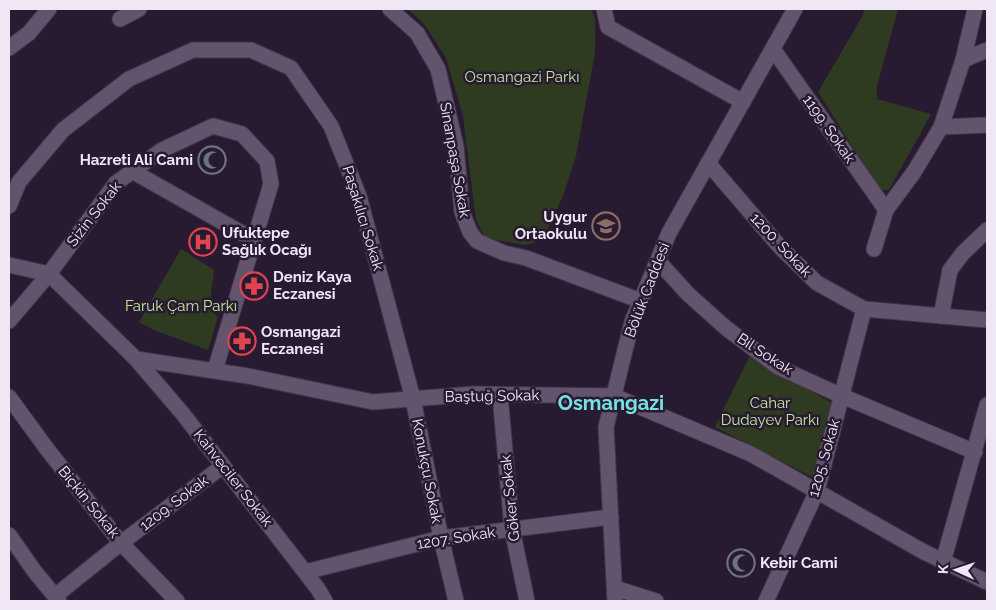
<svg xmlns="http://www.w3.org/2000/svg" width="996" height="610" viewBox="0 0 996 610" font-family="Raleway,sans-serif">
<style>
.green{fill:#2e3b20}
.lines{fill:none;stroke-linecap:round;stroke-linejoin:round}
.minor-casing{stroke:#413749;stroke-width:17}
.minor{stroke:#63546d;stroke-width:15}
.labels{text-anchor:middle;stroke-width:5;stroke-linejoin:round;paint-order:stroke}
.park-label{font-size:15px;fill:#c1e99b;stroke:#281b31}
.street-label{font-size:15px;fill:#efe7f6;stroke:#281b31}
.poi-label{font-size:15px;font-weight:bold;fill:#efe7f6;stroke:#281b31;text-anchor:start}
.district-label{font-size:20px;font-weight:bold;fill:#75e1e3;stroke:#281b31}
</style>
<rect width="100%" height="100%" fill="#281b31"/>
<g class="green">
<path d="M 408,9 L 592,9 L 595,20 L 595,53 L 576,156 L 563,196 L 548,228 L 536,242 L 526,245 L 490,239 L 484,235 L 476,220 L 463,116 L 446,58 L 425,25 Z"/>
<path d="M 865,9 L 898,9 L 877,86 L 877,99 L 931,114 L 889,190 L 880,190 L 818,92 L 862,17 Z"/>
<path d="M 181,249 L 214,270 L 209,308 L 218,317 L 208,350 L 154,330 L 139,322 Z"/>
<path d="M 750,355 L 833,404 L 812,477 L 715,427 Z"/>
</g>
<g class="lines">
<g class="minor-casing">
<g id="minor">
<path d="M 390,9 L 417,33 L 438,69 L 456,146 L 462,212 L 470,232 L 477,241 L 504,253 L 526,258 L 641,301"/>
<path d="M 604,9 L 608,27 L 743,102"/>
<path d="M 120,19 L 139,9"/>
<path d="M 9,48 L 29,33 L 49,9"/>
<path d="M 773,49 L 886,210"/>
<path d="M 963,60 L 987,50"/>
<path d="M 941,127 L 987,125"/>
<path d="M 708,163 L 781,248 L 817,283 L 864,309 L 987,320"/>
<path d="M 132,171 L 254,240"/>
<path d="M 9,206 L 19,182 L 63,130 L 129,79 L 193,50 L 251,50 L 291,68 L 331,126 L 359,196 L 413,399 L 441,538 L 456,601"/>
<path d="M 874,249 L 886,210 L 914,172 L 941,127 L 963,60 L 975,9"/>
<path d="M 658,261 L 688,294 L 726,328 L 778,367 L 842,396 L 975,452"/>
<path d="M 9,265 L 49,274 L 136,359 L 183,414 L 318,589 L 325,601"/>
<path d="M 941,316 L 950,270 L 963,253 L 987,230"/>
<path d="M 9,321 L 49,274 L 116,183 L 162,150 L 213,126 L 242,134 L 267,161 L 271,184 L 215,370"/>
<path d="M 136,359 L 248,376 L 373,402 L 474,394 L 614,396 L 751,454 L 924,552 L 987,582"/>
<path d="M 500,395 L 512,529 L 527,601"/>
<path d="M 9,397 L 47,449 L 121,543 L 177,601"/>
<path d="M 9,535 L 35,572 L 59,601"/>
<path d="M 943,562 L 987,405"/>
<path d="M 305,572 L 441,538 L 611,517"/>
<path d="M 615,588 L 656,601"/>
<path d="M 55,596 L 121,543 L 223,466"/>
<path d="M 615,601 L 606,427 L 632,322 L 669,233 L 795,9"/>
<path d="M 766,601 L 817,491 L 864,309"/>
</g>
</g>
<use href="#minor" class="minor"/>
</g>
<defs>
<g id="mosque-ring" transform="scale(1.4375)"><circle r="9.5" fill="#281b31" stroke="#6b7280" stroke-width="1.5"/><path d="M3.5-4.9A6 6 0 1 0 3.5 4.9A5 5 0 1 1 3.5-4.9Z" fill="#6b7280"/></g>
<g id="school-ring" transform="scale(1.4375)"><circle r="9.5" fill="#281b31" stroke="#8d6e63" stroke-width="1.5"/><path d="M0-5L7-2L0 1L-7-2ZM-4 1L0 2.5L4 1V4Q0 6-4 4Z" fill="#8d6e63"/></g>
<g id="hospital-ring" transform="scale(1.4375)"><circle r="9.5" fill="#281b31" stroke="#e0444e" stroke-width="1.5"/><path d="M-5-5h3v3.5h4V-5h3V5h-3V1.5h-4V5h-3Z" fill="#e0444e"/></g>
<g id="pharmacy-ring" transform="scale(1.4375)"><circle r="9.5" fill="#281b31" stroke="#e0444e" stroke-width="1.5"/><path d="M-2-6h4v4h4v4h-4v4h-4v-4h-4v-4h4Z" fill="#e0444e"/></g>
</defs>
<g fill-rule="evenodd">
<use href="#mosque-ring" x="212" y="160"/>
<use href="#school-ring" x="606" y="226"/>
<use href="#hospital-ring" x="203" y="242"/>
<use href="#pharmacy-ring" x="254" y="286"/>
<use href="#pharmacy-ring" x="242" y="341"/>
<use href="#mosque-ring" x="741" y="563"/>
</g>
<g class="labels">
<g class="park-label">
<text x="522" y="82">Osmangazi Parkı</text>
<text x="181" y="311">Faruk Çam Parkı</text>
<text x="770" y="408">Cahar<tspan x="770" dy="17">Dudayev Parkı</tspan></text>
</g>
<g class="street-label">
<text transform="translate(829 129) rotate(55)" y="5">1199. Sokak</text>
<text transform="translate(455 160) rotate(80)" y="5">Sinanpaşa Sokak</text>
<text transform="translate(94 214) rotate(-52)" y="5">Sizin Sokak</text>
<text transform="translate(363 218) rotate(73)" y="5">Paşakılıcı Sokak</text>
<text transform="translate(781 245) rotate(47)" y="5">1200. Sokak</text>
<text transform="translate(647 290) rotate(-69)" y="5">Bölük Caddesi</text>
<text transform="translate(765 354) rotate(33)" y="5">Bil Sokak</text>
<text transform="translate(492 396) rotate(-1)" y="5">Baştuğ Sokak</text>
<text transform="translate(824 458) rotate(-74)" y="5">1205. Sokak</text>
<text transform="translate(427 471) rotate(79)" y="5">Konukçu Sokak</text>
<text transform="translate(233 478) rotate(52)" y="5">Kahveciler Sokak</text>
<text transform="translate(510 498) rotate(-96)" y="5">Göker Sokak</text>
<text transform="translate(89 502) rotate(51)" y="5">Biçkin Sokak</text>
<text transform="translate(174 503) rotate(-37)" y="5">1209. Sokak</text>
<text transform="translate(456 538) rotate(-9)" y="5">1207. Sokak</text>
</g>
<g class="poi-label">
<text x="193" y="165" text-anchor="end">Hazreti Ali Cami</text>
<text x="587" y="222" text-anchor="end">Uygur<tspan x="587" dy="17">Ortaokulu</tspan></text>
<text x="222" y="238">Ufuktepe<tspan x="222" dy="17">Sağlık Ocağı</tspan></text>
<text x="273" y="282">Deniz Kaya<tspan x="273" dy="17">Eczanesi</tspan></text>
<text x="261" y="337">Osmangazi<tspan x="261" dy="17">Eczanesi</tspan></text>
<text x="760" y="568">Kebir Cami</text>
</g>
<g class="district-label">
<text x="611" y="410">Osmangazi</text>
</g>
</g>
<rect width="996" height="610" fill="none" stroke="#efe7f6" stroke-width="20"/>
<g transform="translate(956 570) rotate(273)" stroke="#281b31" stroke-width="4" paint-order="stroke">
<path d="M0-4L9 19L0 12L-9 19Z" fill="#efe7f6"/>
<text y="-8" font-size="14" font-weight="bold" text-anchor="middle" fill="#efe7f6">K</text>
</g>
</svg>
